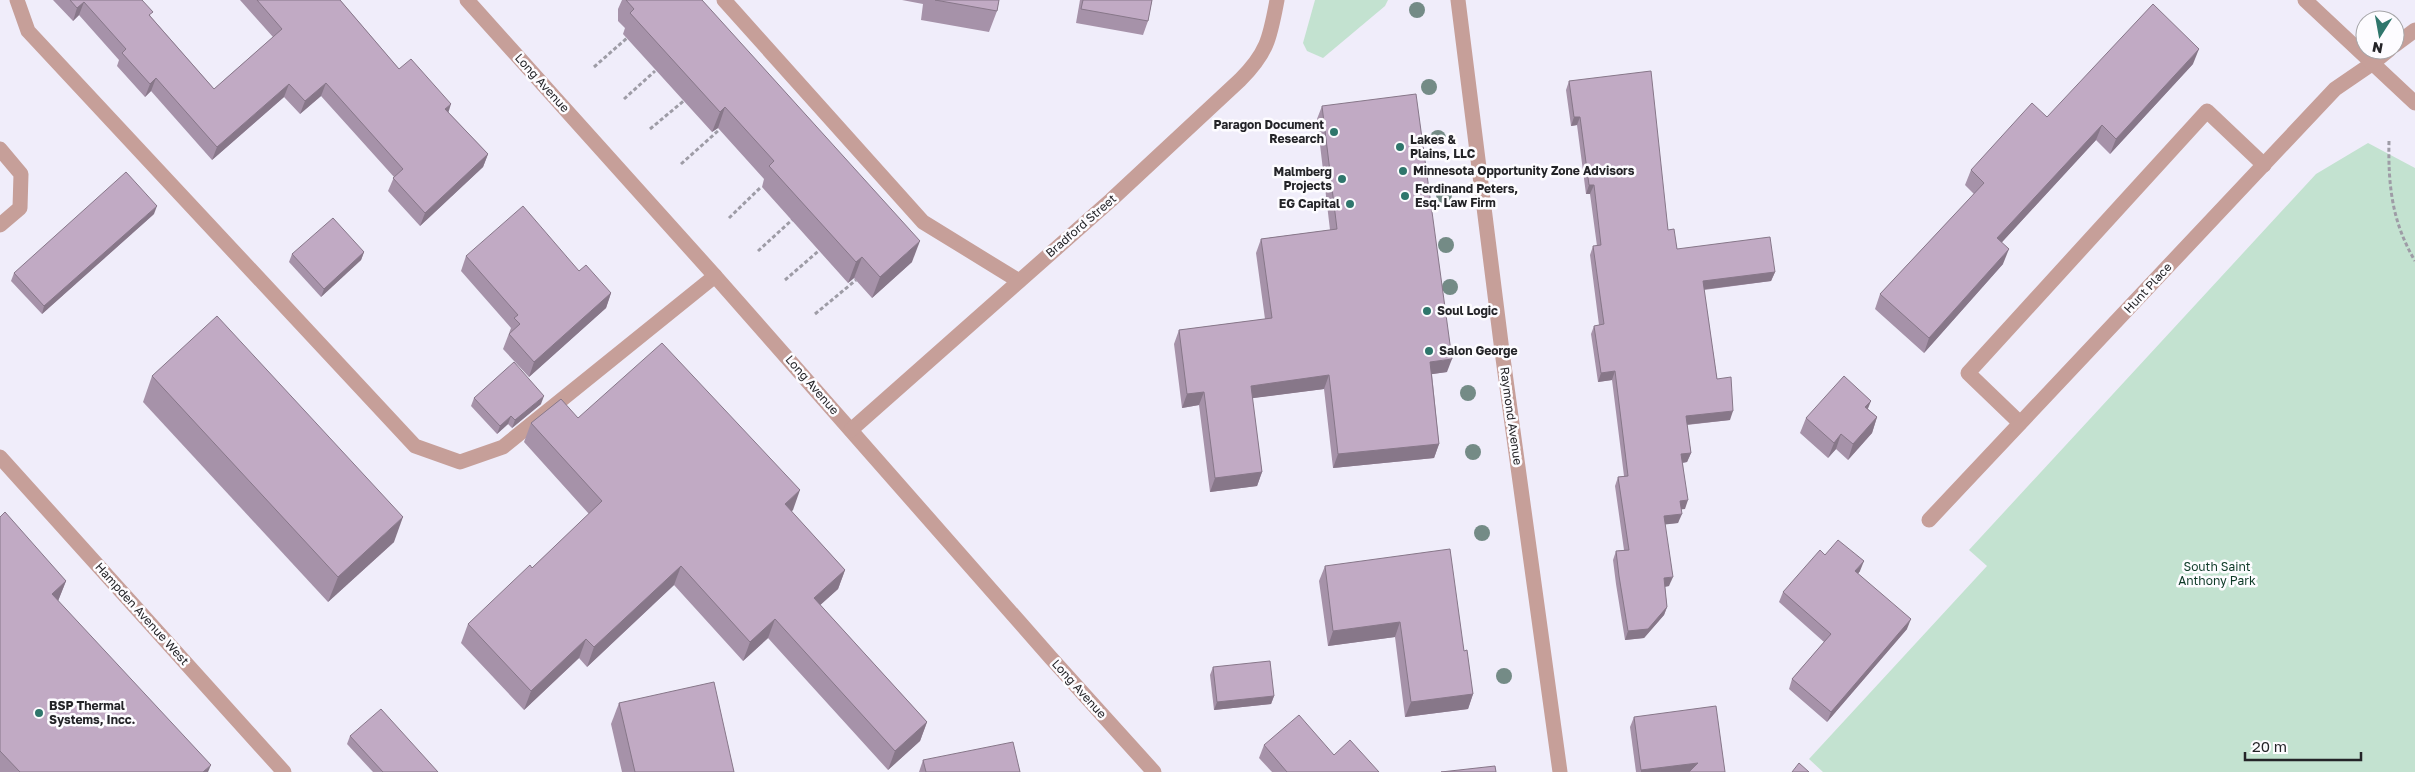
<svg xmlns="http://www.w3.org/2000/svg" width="2415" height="772" viewBox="0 0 2415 772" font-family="'Golos Text',sans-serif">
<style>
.green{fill:#c3e2d0}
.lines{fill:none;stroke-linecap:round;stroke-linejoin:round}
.path{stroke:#9e9ca6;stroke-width:3;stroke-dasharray:4 2.5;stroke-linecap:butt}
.service{stroke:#c69f99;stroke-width:15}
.minor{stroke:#c69f99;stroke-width:15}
.tertiary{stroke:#c69f99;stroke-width:15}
.tree{fill:#748b86}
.wall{fill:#a692a9}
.shaded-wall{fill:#877789}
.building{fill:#c1aac4;stroke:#877789}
.poi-dot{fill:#2f766c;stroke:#fdfcff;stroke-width:2}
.labels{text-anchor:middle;stroke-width:5;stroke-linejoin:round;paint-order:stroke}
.street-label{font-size:12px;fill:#242428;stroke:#fdfcff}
.poi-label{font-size:12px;font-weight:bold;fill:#242428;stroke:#fdfcff;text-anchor:start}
.park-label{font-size:12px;fill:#0e3a27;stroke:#fdfcff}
</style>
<rect width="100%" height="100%" fill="#f0edfa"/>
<g class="green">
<path d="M 1315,0 L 1388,0 L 1385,6 L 1323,58 L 1307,51 L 1303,43 Z"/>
<path d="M 2368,143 L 2415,168 L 2415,772 L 1823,772 L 1809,759 L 1987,566 L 1969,550 L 2316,174 Z"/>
</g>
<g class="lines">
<g class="path">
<path d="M 594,67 L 627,38"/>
<path d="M 624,99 L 655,71"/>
<path d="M 650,129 L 686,99"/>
<path d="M 2389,141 C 2388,185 2392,222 2415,261"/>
<path d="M 681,164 L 719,130"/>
<path d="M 729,218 L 761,187"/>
<path d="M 758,251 L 793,219"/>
<path d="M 785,280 L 822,248"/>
<path d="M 815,314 L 856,280"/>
</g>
<g class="service">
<path d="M 17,0 L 28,31 L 415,446 L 460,462 L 503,447 L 715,276"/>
<path d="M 724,0 L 923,222 L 1019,281"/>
<path d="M 2395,45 L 2415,30"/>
<path d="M 2373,63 L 2389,50"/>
<path d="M 0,149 L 21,174 L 20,208 L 0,225"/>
<path d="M 2020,423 L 1968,373 L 2207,111 L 2264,165"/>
</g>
<g class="minor">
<path d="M 467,0 L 715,276 L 1051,658 L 1154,772"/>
<path d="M 851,430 L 1111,200 L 1240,80 C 1268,52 1270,37 1277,0"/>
<path d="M 1929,520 L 2335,89 L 2373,63"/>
</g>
<g class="tertiary">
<path d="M 1458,0 L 1502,351 L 1560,772"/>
<path d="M 2305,0 L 2415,103"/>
<path d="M 0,457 L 284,772"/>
</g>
</g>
<g class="tree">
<circle cx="1417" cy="10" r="8"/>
<circle cx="1429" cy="87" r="8"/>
<circle cx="1438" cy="138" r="8"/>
<circle cx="1444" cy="195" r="8"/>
<circle cx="1446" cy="245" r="8"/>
<circle cx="1450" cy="287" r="8"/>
<circle cx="1468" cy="393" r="8"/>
<circle cx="1473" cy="452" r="8"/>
<circle cx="1482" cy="533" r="8"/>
<circle cx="1504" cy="676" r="8"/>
</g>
<g class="wall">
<path d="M 53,0 L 142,0 L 151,17 L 214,89 L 273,37 L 240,0 L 340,0 L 399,69 L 448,112 L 488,154 L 483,167 L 420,226 L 388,191 L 394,177 L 321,96 L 300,114 L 284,97 L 212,160 L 151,91 L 145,97 L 117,66 L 119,60 L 79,15 L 73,21 Z"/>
<path d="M 622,0 L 702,0 L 912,262 L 872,298 L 854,278 L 848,283 L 762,187 L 764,179 L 718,128 L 712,132 L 623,34 L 625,28 L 618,21 L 618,9 Z"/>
<path d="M 902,0 L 999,0 L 997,11 L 989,32 L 921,20 L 923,4 Z"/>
<path d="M 1080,0 L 1152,0 L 1148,21 L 1143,35 L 1076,23 Z"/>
<path d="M 2193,64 L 2110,154 L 2096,140 L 2002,242 L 2003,264 L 1924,353 L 1875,309 L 1880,294 L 1974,194 L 1965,185 L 1971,170 L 2047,117 Z"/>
<path d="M 1569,81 L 1668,230 L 1677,249 L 1775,272 L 1771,281 L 1704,290 L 1717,379 L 1730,420 L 1687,425 L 1691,453 L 1687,462 L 1683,463 L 1685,509 L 1681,509 L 1678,523 L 1665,524 L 1669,586 L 1665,587 L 1667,607 L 1664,615 L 1644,638 L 1625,640 L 1616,584 L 1613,560 L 1616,551 L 1624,550 L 1615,486 L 1618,477 L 1624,476 L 1612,380 L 1598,382 L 1591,334 L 1594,326 L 1599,325 L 1590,255 L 1593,246 L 1597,246 L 1590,194 L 1586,194 L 1577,125 L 1571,126 L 1566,90 Z"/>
<path d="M 1322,106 L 1447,372 L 1432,374 L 1439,444 L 1434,458 L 1333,468 L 1324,389 L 1252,398 L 1262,472 L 1257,486 L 1210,492 L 1199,405 L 1182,408 L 1174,344 L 1179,330 L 1265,319 L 1256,253 L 1261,239 L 1330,230 L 1317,119 Z"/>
<path d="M 154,214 L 42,314 L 11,281 L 14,273 Z"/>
<path d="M 364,252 L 361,260 L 321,297 L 289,262 L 292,254 Z"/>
<path d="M 466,256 L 579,271 L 611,293 L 606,308 L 529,377 L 503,349 L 511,328 L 461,271 Z"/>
<path d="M 152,376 L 394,542 L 328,602 L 143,402 Z"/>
<path d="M 474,398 L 541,404 L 512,428 L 508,424 L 497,434 L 471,406 Z"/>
<path d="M 1868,409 L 1877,417 L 1872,433 L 1848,460 L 1836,449 L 1828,458 L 1800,433 L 1806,418 Z"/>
<path d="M 578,418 L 793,510 L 791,511 L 845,570 L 838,589 L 820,605 L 927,722 L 920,741 L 888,770 L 768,638 L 743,661 L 674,585 L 587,667 L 579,658 L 524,710 L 461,643 L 468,624 L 532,568 L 589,514 L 524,442 L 531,423 Z"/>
<path d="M 0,517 L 66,581 L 58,601 L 208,772 L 0,772 Z"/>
<path d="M 1825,555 L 1860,571 L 1858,574 L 1907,629 L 1827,722 L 1789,689 L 1792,679 L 1824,642 L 1779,602 L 1783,592 Z"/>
<path d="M 1325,566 L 1464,651 L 1473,694 L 1468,709 L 1405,717 L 1395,637 L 1328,646 L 1319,581 Z"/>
<path d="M 1213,667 L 1274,696 L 1271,704 L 1214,710 L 1210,675 Z"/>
<path d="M 619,703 L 734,772 L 622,772 L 611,724 Z"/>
<path d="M 1634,717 L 1725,772 L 1636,772 L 1630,727 Z"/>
<path d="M 350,736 L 438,772 L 373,772 L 347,744 Z"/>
<path d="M 1264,745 L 1334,755 L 1379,772 L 1272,772 L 1259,758 Z"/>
<path d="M 923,760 L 1020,772 L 919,772 Z"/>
</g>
<g class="shaded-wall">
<path d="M 84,2 L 79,15 L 73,21 L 77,8 Z"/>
<path d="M 2199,49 L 2193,64 L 2110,154 L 2116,139 Z"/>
<path d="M 156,78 L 151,91 L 145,97 L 150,84 Z"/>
<path d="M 326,83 L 321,96 L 300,114 L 305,101 Z"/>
<path d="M 289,84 L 284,97 L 212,160 L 217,147 Z"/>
<path d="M 451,104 L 447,117 L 445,109 Z"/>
<path d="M 725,107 L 718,128 L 712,132 L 720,112 Z"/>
<path d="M 1574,117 L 1580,117 L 1577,125 L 1571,126 Z"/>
<path d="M 2102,125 L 2096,140 L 1992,253 L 1997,238 Z"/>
<path d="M 488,154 L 483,167 L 420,226 L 425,213 Z"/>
<path d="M 1589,185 L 1594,185 L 1590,194 L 1586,194 Z"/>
<path d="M 157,206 L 154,214 L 42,314 L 44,306 Z"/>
<path d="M 920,241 L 912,262 L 872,298 L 880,277 Z"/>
<path d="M 2009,249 L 2003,264 L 1924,353 L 1929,338 Z"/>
<path d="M 364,252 L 361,260 L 321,297 L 324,289 Z"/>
<path d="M 862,257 L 854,278 L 848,283 L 856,262 Z"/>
<path d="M 1775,272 L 1771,281 L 1699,290 L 1703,281 Z"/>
<path d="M 611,293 L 606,308 L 529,377 L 534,362 Z"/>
<path d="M 1452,359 L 1447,372 L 1426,375 L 1430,362 Z"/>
<path d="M 1615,371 L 1612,380 L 1598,382 L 1601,373 Z"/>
<path d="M 1329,375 L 1324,389 L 1246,399 L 1251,386 Z"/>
<path d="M 1204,392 L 1199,405 L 1182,408 L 1187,394 Z"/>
<path d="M 544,396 L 541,404 L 512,428 L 515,420 Z"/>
<path d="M 1871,401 L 1865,416 L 1865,407 Z"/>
<path d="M 1733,411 L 1730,420 L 1683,425 L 1686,416 Z"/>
<path d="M 511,416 L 508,424 L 497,434 L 500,426 Z"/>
<path d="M 1877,417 L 1872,433 L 1848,460 L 1853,444 Z"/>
<path d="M 1841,434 L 1836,449 L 1828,458 L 1834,443 Z"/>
<path d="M 1439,444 L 1434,458 L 1333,468 L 1338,454 Z"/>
<path d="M 1691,453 L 1687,462 L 1678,463 L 1681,454 Z"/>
<path d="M 1262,472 L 1257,486 L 1210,492 L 1215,478 Z"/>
<path d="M 800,490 L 793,510 L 778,523 L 785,504 Z"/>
<path d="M 1688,500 L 1685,509 L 1676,510 L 1680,501 Z"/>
<path d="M 1682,514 L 1678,523 L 1661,525 L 1664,516 Z"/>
<path d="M 403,517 L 394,542 L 328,602 L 338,577 Z"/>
<path d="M 1864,561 L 1860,571 L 1851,582 L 1855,571 Z"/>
<path d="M 681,566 L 674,585 L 587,667 L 594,647 Z"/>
<path d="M 845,570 L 838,589 L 807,617 L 814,598 Z"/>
<path d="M 1673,577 L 1669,586 L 1661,587 L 1664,578 Z"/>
<path d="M 66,581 L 56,606 L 52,594 Z"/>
<path d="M 1667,607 L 1664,615 L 1644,638 L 1625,640 L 1628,631 Z"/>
<path d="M 775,619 L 768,638 L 743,661 L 750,642 Z"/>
<path d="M 1911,619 L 1907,629 L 1827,722 L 1831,712 Z"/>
<path d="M 1400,622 L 1395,637 L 1328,646 L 1333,631 Z"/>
<path d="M 586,639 L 579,658 L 524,710 L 531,691 Z"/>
<path d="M 1473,694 L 1468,709 L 1405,717 L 1411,702 Z"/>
<path d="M 1274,696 L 1271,704 L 1214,710 L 1217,702 Z"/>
<path d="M 927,722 L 920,741 L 888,770 L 895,751 Z"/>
<path d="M 1698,763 L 1694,772 L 1641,772 L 1641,770 Z"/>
<path d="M 211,765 L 208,772 L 203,772 Z"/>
</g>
<g class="building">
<path d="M 70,0 L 142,0 L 153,12 L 149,15 L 214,89 L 282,29 L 257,0 L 340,0 L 399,69 L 411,59 L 451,104 L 445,109 L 488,154 L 425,213 L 393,178 L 403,169 L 326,83 L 305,101 L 289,84 L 217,147 L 156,78 L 150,84 L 122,53 L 126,49 L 84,2 L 77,8 Z"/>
<path d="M 626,0 L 702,0 L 920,241 L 880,277 L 862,257 L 856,262 L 769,166 L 774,161 L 725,107 L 720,112 L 630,13 L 634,9 Z"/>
<path d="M 935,0 L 999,0 L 997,11 Z"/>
<path d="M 1083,0 L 1152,0 L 1148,21 L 1081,9 Z"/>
<path d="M 2153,4 L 2199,49 L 2116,139 L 2102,125 L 1997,238 L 2009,249 L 1929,338 L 1880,294 L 1984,183 L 1971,170 L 2032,103 L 2047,117 Z"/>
<path d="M 1651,71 L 1668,230 L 1674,229 L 1677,249 L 1770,237 L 1775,272 L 1703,281 L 1717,379 L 1731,377 L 1733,411 L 1686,416 L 1691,453 L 1681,454 L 1688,500 L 1680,501 L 1682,514 L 1664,516 L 1673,577 L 1664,578 L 1667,607 L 1648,629 L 1628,631 L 1619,576 L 1616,551 L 1629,550 L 1618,477 L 1628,476 L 1615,371 L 1601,373 L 1594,326 L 1604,324 L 1593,246 L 1601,245 L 1594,185 L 1589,185 L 1580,117 L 1574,117 L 1569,81 Z"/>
<path d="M 1416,94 L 1452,359 L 1430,362 L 1439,444 L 1338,454 L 1329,375 L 1251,386 L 1262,472 L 1215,478 L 1204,392 L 1187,394 L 1179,330 L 1272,318 L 1261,239 L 1337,229 L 1322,106 Z"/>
<path d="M 126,172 L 157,206 L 44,306 L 14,273 Z"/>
<path d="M 523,206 L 579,271 L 586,265 L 611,293 L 534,362 L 509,334 L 520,324 L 514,318 L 518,315 L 466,256 Z"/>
<path d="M 333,218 L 364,252 L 324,289 L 292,254 Z"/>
<path d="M 217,316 L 403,517 L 338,577 L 152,376 Z"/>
<path d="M 662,343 L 800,490 L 785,504 L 845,570 L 814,598 L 927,722 L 895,751 L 775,619 L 750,642 L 681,566 L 594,647 L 586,639 L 531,691 L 468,624 L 530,565 L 532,568 L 602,501 L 531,423 L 561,399 L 578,418 Z"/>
<path d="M 514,362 L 544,396 L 515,420 L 511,416 L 500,426 L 474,398 Z"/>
<path d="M 1844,376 L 1871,401 L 1865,407 L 1877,417 L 1853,444 L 1841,434 L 1834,443 L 1806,418 Z"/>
<path d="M 5,512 L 66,581 L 52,594 L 211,765 L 203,772 L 20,772 L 0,751 L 0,517 Z"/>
<path d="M 1838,540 L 1864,561 L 1855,571 L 1911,619 L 1831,712 L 1792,679 L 1831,634 L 1783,592 L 1820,550 L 1825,555 Z"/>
<path d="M 1450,549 L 1464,651 L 1467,650 L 1473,694 L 1411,702 L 1400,622 L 1333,631 L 1325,566 Z"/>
<path d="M 1270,661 L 1274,696 L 1217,702 L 1213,667 Z"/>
<path d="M 714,682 L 734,772 L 635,772 L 619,703 Z"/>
<path d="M 1716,706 L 1725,772 L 1689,772 L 1698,763 L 1641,770 L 1634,717 Z"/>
<path d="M 381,709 L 438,772 L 383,772 L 350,736 Z"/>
<path d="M 1299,715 L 1334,755 L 1350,740 L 1379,772 L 1287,772 L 1264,745 Z"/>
<path d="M 1013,742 L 1020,772 L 926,772 L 923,760 Z"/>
<path d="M 1799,763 L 1809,772 L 1792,772 Z"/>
<path d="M 1495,766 L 1496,772 L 1441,772 Z"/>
</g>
<g class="poi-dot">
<circle cx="1334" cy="132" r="5"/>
<circle cx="1400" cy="147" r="5"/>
<circle cx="1403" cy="171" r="5"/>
<circle cx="1342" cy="179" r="5"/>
<circle cx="1405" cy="196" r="5"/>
<circle cx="1350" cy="204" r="5"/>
<circle cx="1427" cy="311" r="5"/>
<circle cx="1429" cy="351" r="5"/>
<circle cx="39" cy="713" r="5"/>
</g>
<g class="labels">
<g class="street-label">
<text transform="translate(542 83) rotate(48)" y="4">Long Avenue</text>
<text transform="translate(1081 226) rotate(-41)" y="4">Bradford Street</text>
<text transform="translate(2148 288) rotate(-47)" y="4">Hunt Place</text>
<text transform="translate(812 385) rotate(49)" y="4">Long Avenue</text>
<text transform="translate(1511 416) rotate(82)" y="4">Raymond Avenue</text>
<text transform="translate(142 614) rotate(48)" y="4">Hampden Avenue West</text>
<text transform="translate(1079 689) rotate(48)" y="4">Long Avenue</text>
</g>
<g class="poi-label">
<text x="1324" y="129" text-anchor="end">Paragon Document<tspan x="1324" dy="14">Research</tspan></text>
<text x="1410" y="144">Lakes &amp;<tspan x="1410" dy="14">Plains, LLC</tspan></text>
<text x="1413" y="175">Minnesota Opportunity Zone Advisors</text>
<text x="1332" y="176" text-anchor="end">Malmberg<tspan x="1332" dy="14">Projects</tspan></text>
<text x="1415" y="193">Ferdinand Peters,<tspan x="1415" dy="14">Esq. Law Firm</tspan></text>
<text x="1340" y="208" text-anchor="end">EG Capital</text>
<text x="1437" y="315">Soul Logic</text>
<text x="1439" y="355">Salon George</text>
<text x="49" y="710">BSP Thermal<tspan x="49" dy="14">Systems, Incc.</tspan></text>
</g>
<g class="park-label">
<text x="2217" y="571">South Saint<tspan x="2217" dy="14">Anthony Park</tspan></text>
</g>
</g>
<g transform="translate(2380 35) rotate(191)"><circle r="24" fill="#fdfcff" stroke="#a6a6a9"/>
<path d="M0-4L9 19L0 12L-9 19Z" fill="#2f766c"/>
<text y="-8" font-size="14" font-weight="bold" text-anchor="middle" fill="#242428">N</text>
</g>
<path d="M2245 752v8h116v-8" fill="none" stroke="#242428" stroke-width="2.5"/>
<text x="2252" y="752" font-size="15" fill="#242428" stroke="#fdfcff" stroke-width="4" paint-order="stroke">20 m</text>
</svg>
